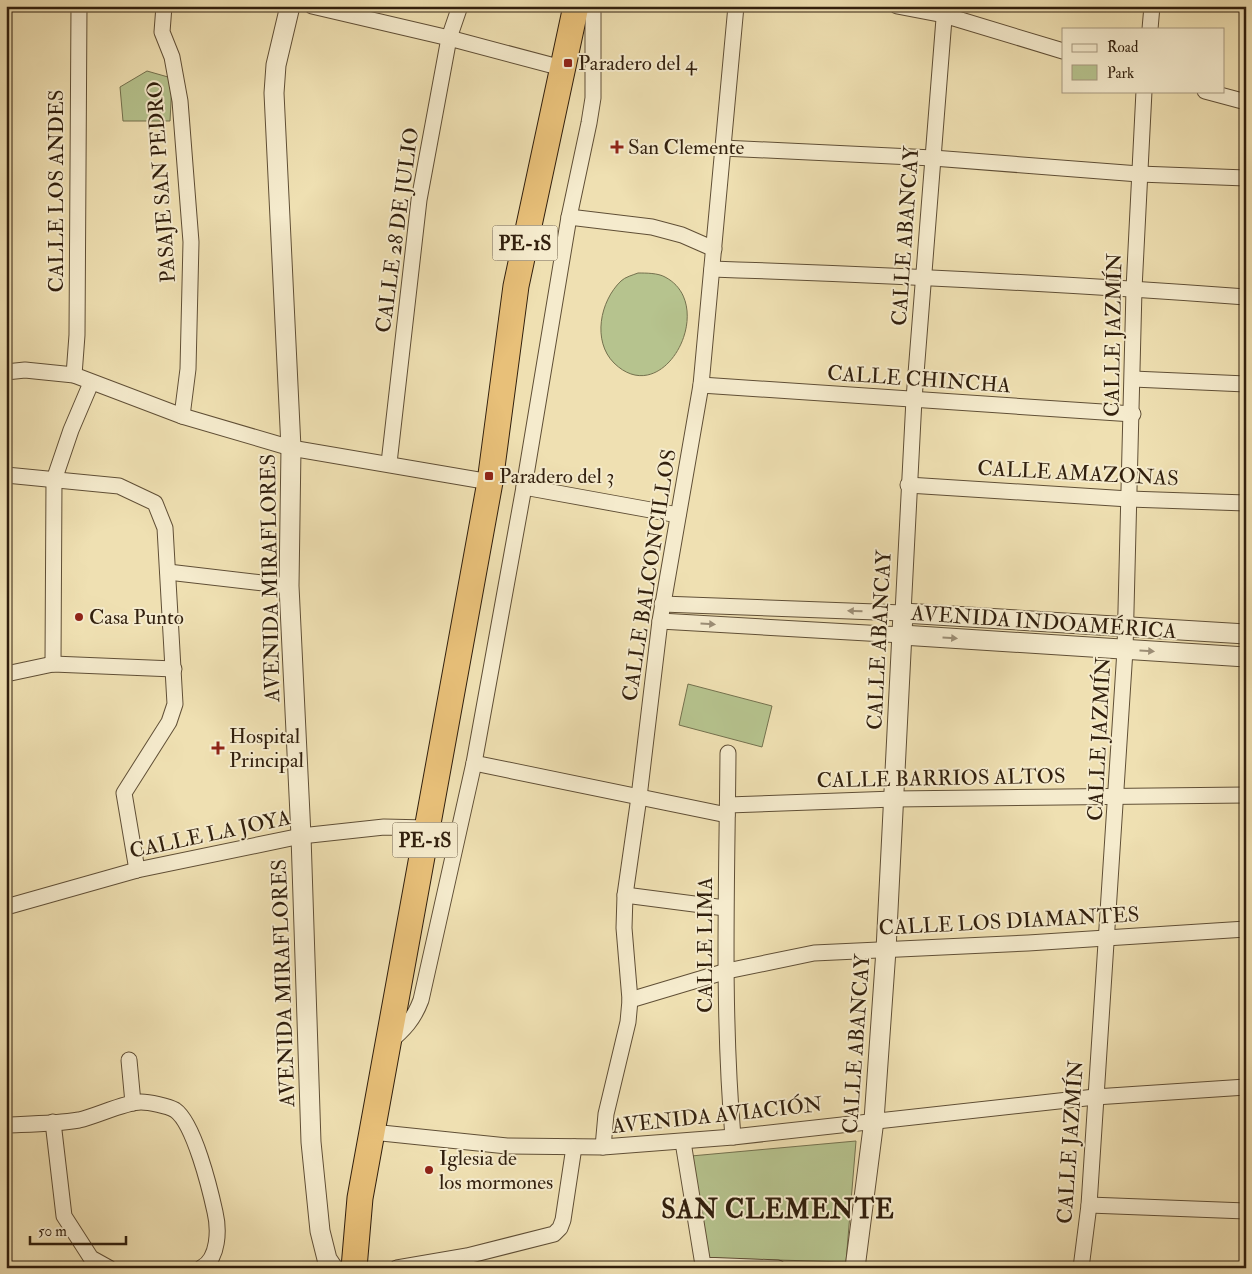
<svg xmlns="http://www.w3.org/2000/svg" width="1252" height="1274" viewBox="0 0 1252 1274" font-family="'IM FELL Double Pica',serif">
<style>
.green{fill:#b6c38e;stroke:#74714e}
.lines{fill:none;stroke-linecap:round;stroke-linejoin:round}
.minor-casing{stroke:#604f36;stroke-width:17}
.tertiary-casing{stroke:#604f36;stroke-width:21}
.trunk-casing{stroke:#311f0d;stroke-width:27}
.minor{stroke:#f5ebcd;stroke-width:15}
.tertiary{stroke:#f5ebcd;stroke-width:19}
.trunk{stroke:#e8c079;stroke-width:25}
.oneway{fill:#9d8f77}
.poi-dot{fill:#8f2418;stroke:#f5ebcd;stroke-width:2}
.labels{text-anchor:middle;stroke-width:4;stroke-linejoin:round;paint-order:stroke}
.shield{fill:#f5ebcd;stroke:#6c5c47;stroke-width:1}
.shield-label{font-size:20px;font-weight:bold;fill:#311f0d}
.poi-label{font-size:21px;fill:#311f0d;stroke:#f5ebcd;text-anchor:start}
.street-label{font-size:21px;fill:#311f0d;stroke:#f5ebcd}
.district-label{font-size:26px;font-weight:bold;letter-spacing:1px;fill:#311f0d;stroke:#f5ebcd}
</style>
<rect width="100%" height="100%" fill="#efe0b2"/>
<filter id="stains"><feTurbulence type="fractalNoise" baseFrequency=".004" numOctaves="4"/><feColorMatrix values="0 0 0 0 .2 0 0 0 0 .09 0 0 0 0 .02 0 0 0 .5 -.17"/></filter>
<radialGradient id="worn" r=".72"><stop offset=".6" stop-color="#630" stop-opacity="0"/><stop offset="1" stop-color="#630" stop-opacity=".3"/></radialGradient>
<g class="green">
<path d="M 147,71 L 168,77 L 172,83 L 170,121 L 123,121 L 120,87 Z"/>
<path d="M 638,273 C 646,273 658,273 665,277 C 719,305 664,412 614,363 C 592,341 600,301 621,281 C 625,277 633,275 638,273 Z"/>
<path d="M 688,684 L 772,706 L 762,747 L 679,725 Z"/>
<path d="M 856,1141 L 846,1262 L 709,1258 L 691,1156 Z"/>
</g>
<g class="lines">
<g class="minor-casing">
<g id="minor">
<path d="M 164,6 L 162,32 L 172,57 L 180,101 L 191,242 L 188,369 L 182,416"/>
<path d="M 312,6 L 449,38 L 562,68"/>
<path d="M 897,6 L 944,15 L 1063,51"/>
<path d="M 1150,29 L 1152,6"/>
<path d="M 1205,91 L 1246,102"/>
<path d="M 723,148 L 933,158 L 1139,174 L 1246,178"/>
<path d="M 569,217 L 652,227 L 682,235 L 714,249"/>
<path d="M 712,269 C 890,275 1068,284 1246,297"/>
<path d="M 6,372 L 25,370 L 74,375 L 182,416 L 291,448 L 490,482"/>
<path d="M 74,375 L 77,335 L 79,6"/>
<path d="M 1133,379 L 1246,384"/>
<path d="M 701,385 L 1133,414"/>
<path d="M 389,463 L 419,200 L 449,38 L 460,6"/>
<path d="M 6,475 L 119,486 L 155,503 L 165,528 L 175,704 L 169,722 L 124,793 L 137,870"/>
<path d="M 908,485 L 1129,499 L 1246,503"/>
<path d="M 524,487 L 678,515"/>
<path d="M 168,572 L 289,586"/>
<path d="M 662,604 L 903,613 L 914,399 L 945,6"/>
<path d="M 660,621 L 902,635"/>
<path d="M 53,664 L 54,480 L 71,430 L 91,383"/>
<path d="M 6,674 L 53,664 L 174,669"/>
<path d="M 728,753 C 727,881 722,1009 733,1137"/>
<path d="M 474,763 L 727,815"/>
<path d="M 728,805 L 894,799 L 1246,795"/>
<path d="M 625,895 L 725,908"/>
<path d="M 6,907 L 137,870 L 301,836 L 384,827 L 427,828"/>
<path d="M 630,1000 L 727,971 L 814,953 L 1028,943 L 1246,929"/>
<path d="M 388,1043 C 404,1030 414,1019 421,1000 L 474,763 L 524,487 L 569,217 L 589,123 L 593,98 L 593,6"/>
<path d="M 129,1060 L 133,1103"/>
<path d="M 53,1122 L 64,1216 L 91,1258 L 109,1268"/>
<path d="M 6,1125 C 30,1124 55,1124 79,1120 C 97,1116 125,1102 141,1102 C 149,1102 168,1106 175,1110 C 194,1123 210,1189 215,1212 C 219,1229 219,1259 201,1268"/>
<path d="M 372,1132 L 507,1146 L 603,1147 L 733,1137 L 1095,1097 L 1246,1087"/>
<path d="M 683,1142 L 703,1265 L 778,1268"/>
<path d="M 603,1147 L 606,1114 L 628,1022 L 630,1000 L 624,928 L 625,895 L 639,797 L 660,621 L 701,385 L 736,6"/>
<path d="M 1089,1205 L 1246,1211"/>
<path d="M 397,1268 L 467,1256 L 554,1234 L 560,1228 L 563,1220 L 574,1147"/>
<path d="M 1081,1268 L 1089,1205 L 1125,650 L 1134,289 L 1144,91"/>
</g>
</g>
<g class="tertiary-casing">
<g id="tertiary">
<path d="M 290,6 L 276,65 L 274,93 L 291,448 L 289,586 L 301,836 L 311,1142 L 320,1231 L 327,1259 L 333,1268"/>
<path d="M 902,635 L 1246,657"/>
<path d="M 855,1268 L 874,1120 L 886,950 L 903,613 L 1246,634"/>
</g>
</g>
<g class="trunk-casing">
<path id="trunk" d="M 354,1268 L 360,1198 L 490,482 L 516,286 L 576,6"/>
</g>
<use href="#minor" class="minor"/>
<use href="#tertiary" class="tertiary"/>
<use href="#trunk" class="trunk"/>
</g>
<defs><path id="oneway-solid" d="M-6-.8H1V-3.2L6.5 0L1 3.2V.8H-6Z" transform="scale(1.25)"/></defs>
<g class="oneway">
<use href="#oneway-solid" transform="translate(855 611) rotate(-178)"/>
<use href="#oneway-solid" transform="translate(708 624) rotate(3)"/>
<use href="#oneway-solid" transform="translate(950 638) rotate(4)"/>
<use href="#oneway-solid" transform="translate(1147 651) rotate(3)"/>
</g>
<g class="poi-dot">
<rect x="563" y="58" width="10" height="10" rx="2.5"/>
<path d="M614.5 139.5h5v5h5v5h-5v5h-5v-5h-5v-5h5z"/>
<rect x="484" y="471" width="10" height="10" rx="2.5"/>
<circle cx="79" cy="617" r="5"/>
<path d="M215.5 740.5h5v5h5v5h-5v5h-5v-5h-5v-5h5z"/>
<circle cx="429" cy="1170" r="5"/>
</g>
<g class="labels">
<g class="shield">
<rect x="492.5" y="225.5" width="65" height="35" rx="4"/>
<rect x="392.5" y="822.5" width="65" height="35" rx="4"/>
</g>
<g class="shield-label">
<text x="525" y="250">PE-1S</text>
<text x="425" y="847">PE-1S</text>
</g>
<g class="poi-label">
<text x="578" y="70">Paradero del 4</text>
<text x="628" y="154">San Clemente</text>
<text x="499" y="483">Paradero del 3</text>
<text x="89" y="624">Casa Punto</text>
<text x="229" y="743">Hospital<tspan x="229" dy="24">Principal</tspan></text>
<text x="439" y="1165">Iglesia de<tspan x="439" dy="24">los mormones</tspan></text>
</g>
<g class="street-label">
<text transform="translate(161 182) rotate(-94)" y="7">PASAJE SAN PEDRO</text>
<text transform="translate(56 191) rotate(-90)" y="7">CALLE LOS ANDES</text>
<text transform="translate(397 230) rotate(-82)" y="7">CALLE 28 DE JULIO</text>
<text transform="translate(905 236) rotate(-86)" y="7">CALLE ABANCAY</text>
<text transform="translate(1113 335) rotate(-89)" y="7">CALLE JAZMÍN</text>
<text transform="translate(919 379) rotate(4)" y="7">CALLE CHINCHA</text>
<text transform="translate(1078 473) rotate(3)" y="7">CALLE AMAZONAS</text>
<text transform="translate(649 575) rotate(-81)" y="7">CALLE BALCONCILLOS</text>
<text transform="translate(270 578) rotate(-91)" y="7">AVENIDA MIRAFLORES</text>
<text transform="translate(1044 622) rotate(4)" y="7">AVENIDA INDOAMÉRICA</text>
<text transform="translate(879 640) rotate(-87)" y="7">CALLE ABANCAY</text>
<text transform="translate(1099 739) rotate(-87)" y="7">CALLE JAZMÍN</text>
<text transform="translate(941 778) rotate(-1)" y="7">CALLE BARRIOS ALTOS</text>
<text transform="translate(210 834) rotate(-12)" y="7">CALLE LA JOYA</text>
<text transform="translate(1009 921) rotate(-3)" y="7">CALLE LOS DIAMANTES</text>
<text transform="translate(705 945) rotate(-90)" y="7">CALLE LIMA</text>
<text transform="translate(283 983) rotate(-92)" y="7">AVENIDA MIRAFLORES</text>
<text transform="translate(856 1044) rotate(-86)" y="7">CALLE ABANCAY</text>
<text transform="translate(717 1115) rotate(-6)" y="7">AVENIDA AVIACIÓN</text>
<text transform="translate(1070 1142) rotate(-86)" y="7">CALLE JAZMÍN</text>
</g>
<g class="district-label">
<text x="778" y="1218">SAN CLEMENTE</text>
</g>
</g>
<rect width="1252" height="1274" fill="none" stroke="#efe0b2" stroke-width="25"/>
<rect x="8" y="8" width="1237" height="1259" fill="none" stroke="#311f0d" stroke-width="2.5"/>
<rect x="12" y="12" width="1227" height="1249" fill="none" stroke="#311f0d"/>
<rect x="1062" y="28" width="162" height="65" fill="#f5ebcd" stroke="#a79980"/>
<rect x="1072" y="44" width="25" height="8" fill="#f5ebcd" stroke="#a79980"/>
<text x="1107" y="52" font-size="15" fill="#311f0d">Road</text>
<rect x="1072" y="65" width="25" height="15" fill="#b6c38e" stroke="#a79980"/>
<text x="1107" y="78" font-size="15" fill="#311f0d">Park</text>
<path d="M30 1236v8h96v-8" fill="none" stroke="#311f0d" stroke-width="2.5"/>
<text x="38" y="1236" font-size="15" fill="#311f0d" stroke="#f5ebcd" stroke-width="4" paint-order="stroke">50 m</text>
<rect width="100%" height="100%" filter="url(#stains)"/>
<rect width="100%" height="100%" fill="url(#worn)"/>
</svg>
